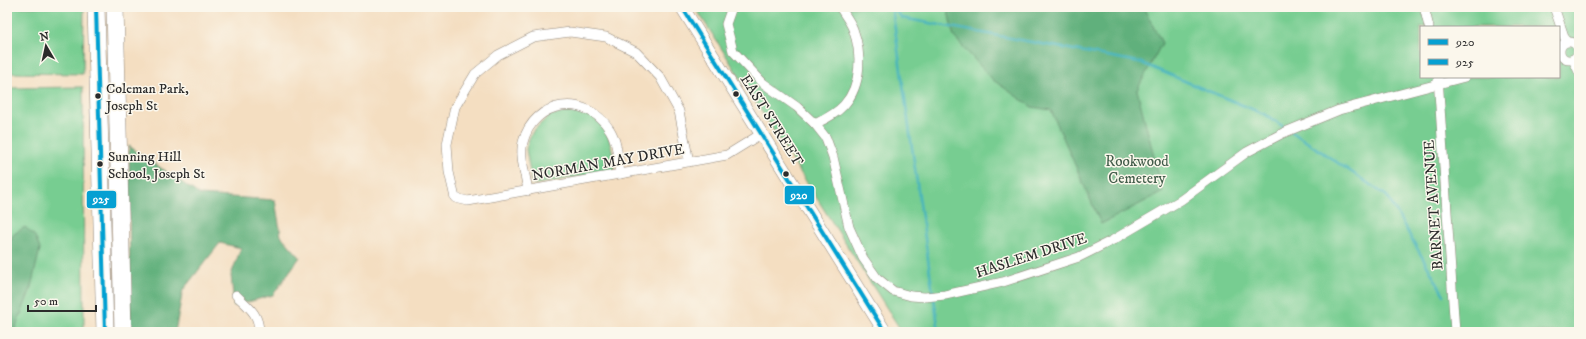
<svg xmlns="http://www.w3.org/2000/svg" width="1586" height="339" viewBox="0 0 1586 339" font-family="'IM FELL DW Pica',serif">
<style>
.green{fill:#77cd91;stroke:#517c5e;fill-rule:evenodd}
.forest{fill:#61b07b;stroke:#466e53}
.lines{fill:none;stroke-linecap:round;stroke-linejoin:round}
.stream{stroke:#44b4bd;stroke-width:2.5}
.street-casing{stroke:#908476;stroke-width:10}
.secondary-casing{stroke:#908476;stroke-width:14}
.highway-casing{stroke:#908476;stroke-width:18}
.street{stroke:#fff;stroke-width:9}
.secondary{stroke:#fff;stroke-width:13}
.highway{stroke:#fff;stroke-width:17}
.bus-1-casing{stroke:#fbf7ec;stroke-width:7}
.bus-2-casing{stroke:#fbf7ec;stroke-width:7}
.bus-1{stroke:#06a0d2;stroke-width:4}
.bus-2{stroke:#06a0d2;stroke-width:4}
.bus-dot{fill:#2b2b2b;stroke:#fbf7ec;stroke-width:1.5}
.labels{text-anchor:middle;stroke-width:3;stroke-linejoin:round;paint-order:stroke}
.bus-label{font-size:14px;fill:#2b2b2b;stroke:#fbf7ec;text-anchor:start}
.street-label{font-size:15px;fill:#2b2b2b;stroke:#fbf7ec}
.park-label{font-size:15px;fill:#425c4a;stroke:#fbf7ec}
.line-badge{stroke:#fbf7ec;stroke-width:1.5}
.badge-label{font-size:11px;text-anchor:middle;font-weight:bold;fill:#fff}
</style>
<rect width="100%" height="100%" fill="#fbf7ec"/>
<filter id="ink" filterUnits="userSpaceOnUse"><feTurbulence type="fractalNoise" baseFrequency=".025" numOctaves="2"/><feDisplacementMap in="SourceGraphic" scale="8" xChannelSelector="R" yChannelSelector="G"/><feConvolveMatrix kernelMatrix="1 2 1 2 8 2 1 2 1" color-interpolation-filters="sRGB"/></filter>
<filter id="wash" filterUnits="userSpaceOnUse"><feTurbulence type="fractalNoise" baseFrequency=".012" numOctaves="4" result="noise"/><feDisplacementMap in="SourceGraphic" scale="16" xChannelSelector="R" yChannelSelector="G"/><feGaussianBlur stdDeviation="0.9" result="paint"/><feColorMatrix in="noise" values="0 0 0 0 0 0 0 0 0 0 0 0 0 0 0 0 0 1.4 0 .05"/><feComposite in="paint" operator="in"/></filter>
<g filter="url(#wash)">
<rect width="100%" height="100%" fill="#f4dec1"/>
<g class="green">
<path d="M 7,7 L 84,7 L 83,74 L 7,73 Z"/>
<path d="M 695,7 L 1579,7 L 1579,332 L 902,332 ZM 1421,27 L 1559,27 L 1559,77 L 1421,77 Z"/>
<path d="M 83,87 L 84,332 L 7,332 L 7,88 Z"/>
<path d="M 567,112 C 575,112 587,112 595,117 C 610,128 613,153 615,170 L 532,185 L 526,149 L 529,139 L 533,131 L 550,115 Z"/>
</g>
<g class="forest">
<path d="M 947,7 L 1143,7 L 1162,43 L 1137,90 L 1163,192 L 1101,224 L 1051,110 L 1032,107 L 993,80 L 954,37 Z"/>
<path d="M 129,146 L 200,195 L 275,200 L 281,236 L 300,257 L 273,295 L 234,306 L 231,275 L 241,248 L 220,243 L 183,290 L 175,332 L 130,332 Z"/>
<path d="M 25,227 L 35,236 L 40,249 L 30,291 L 14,332 L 7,332 L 7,247 L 14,234 Z"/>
</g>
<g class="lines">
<g class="stream">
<path d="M 892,7 L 902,18 L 1139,62 L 1266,115 L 1287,129"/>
<path d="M 892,8 L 933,294"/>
<path d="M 1292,132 L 1387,196 L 1444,295"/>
<path d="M 934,299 L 939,332"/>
</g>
</g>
</g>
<g filter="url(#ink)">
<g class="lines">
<g class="street-casing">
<g id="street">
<path d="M 732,7 L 726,24 L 733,51 L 763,83 L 797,107 L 815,124 L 826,138 L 833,157 L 849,227 L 863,258 L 877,278 L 893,291 L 911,296 L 925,297 L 945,295 L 1003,282 L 1079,257 L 1113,240 L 1181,200 L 1247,152 L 1283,133 L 1339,110 L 1465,77"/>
<path d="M 1424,7 L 1429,27"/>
<path d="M 1554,7 L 1566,42"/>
<circle cx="1569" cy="51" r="9"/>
<path d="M 1573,59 L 1579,72"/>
<path d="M 1438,77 L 1455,332"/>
<path d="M 815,124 C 825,119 836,114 844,105 C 862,85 862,53 853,29 C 850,21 844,14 840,7"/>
<path d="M 689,162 L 679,111 L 660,77 L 636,52 L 606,37 L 570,32 L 533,37 L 498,55 L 475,74 L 455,107 L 447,144 L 449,172 L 455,198 L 468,201 L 727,155 L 761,134"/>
<path d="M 528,191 C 526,176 519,157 523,142 C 534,100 586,92 610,130 C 618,143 618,160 620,174"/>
<path d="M 236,295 C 248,307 259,313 259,332"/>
</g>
</g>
<g class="secondary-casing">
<path id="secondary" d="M 682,7 L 885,332"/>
</g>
<g class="highway-casing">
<g id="highway">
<path d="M 96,7 L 105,332"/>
<path d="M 115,7 L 123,332"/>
</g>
</g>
<use href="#street" class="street"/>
<use href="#secondary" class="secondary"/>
<use href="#highway" class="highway"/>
<g class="bus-1-casing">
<path id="bus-1" d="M 682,7 L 885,332"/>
</g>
<g class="bus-2-casing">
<path id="bus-2" d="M 96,7 L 105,332"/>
</g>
<use href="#bus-1" class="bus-1"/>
<use href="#bus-2" class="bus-2"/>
</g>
</g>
<g class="bus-dot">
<circle cx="736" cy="94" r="3.5"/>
<circle cx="98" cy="96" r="3.5"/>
<circle cx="100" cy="164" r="3.5"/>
<circle cx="786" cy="174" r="3.5"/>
</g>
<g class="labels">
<g class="bus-label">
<text x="106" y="93">Coleman Park,<tspan x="106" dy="17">Joseph St</tspan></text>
<text x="108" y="161">Sunning Hill<tspan x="108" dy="17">School, Joseph St</tspan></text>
</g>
<g class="street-label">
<text transform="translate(772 120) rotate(58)" y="5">EAST STREET</text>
<text transform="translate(608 162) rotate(-10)" y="5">NORMAN MAY DRIVE</text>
<text transform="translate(1433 205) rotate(-94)" y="5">BARNET AVENUE</text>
<text transform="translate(1031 255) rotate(-18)" y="5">HASLEM DRIVE</text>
</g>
<g class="park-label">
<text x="1137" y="166">Rookwood<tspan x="1137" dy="17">Cemetery</tspan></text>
</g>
</g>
<g class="line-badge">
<rect x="784" y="185" width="31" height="20" rx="4" fill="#06a0d2"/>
<rect x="86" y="190" width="31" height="19" rx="4" fill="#06a0d2"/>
</g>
<g class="badge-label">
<text x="799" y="199">920</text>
<text x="101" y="203">925</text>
</g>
<rect width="1586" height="339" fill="none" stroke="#fbf7ec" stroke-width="24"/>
<rect x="1420" y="26" width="140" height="52" fill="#fbf7ec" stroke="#a8a59f"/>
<rect x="1428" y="39" width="20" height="6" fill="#06a0d2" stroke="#a8a59f"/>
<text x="1456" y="46" font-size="12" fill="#2b2b2b">920</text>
<rect x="1428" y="59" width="20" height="6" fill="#06a0d2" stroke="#a8a59f"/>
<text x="1456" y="66" font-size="12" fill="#2b2b2b">925</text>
<g transform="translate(46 46) rotate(351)" stroke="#fbf7ec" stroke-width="3" paint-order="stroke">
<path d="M0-3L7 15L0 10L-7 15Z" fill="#2b2b2b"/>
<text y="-6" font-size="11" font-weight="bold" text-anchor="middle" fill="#2b2b2b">N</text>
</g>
<path d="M28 305v6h68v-6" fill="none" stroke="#2b2b2b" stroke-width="2"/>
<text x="34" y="305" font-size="12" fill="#2b2b2b" stroke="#fbf7ec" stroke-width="3" paint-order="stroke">50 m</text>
</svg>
